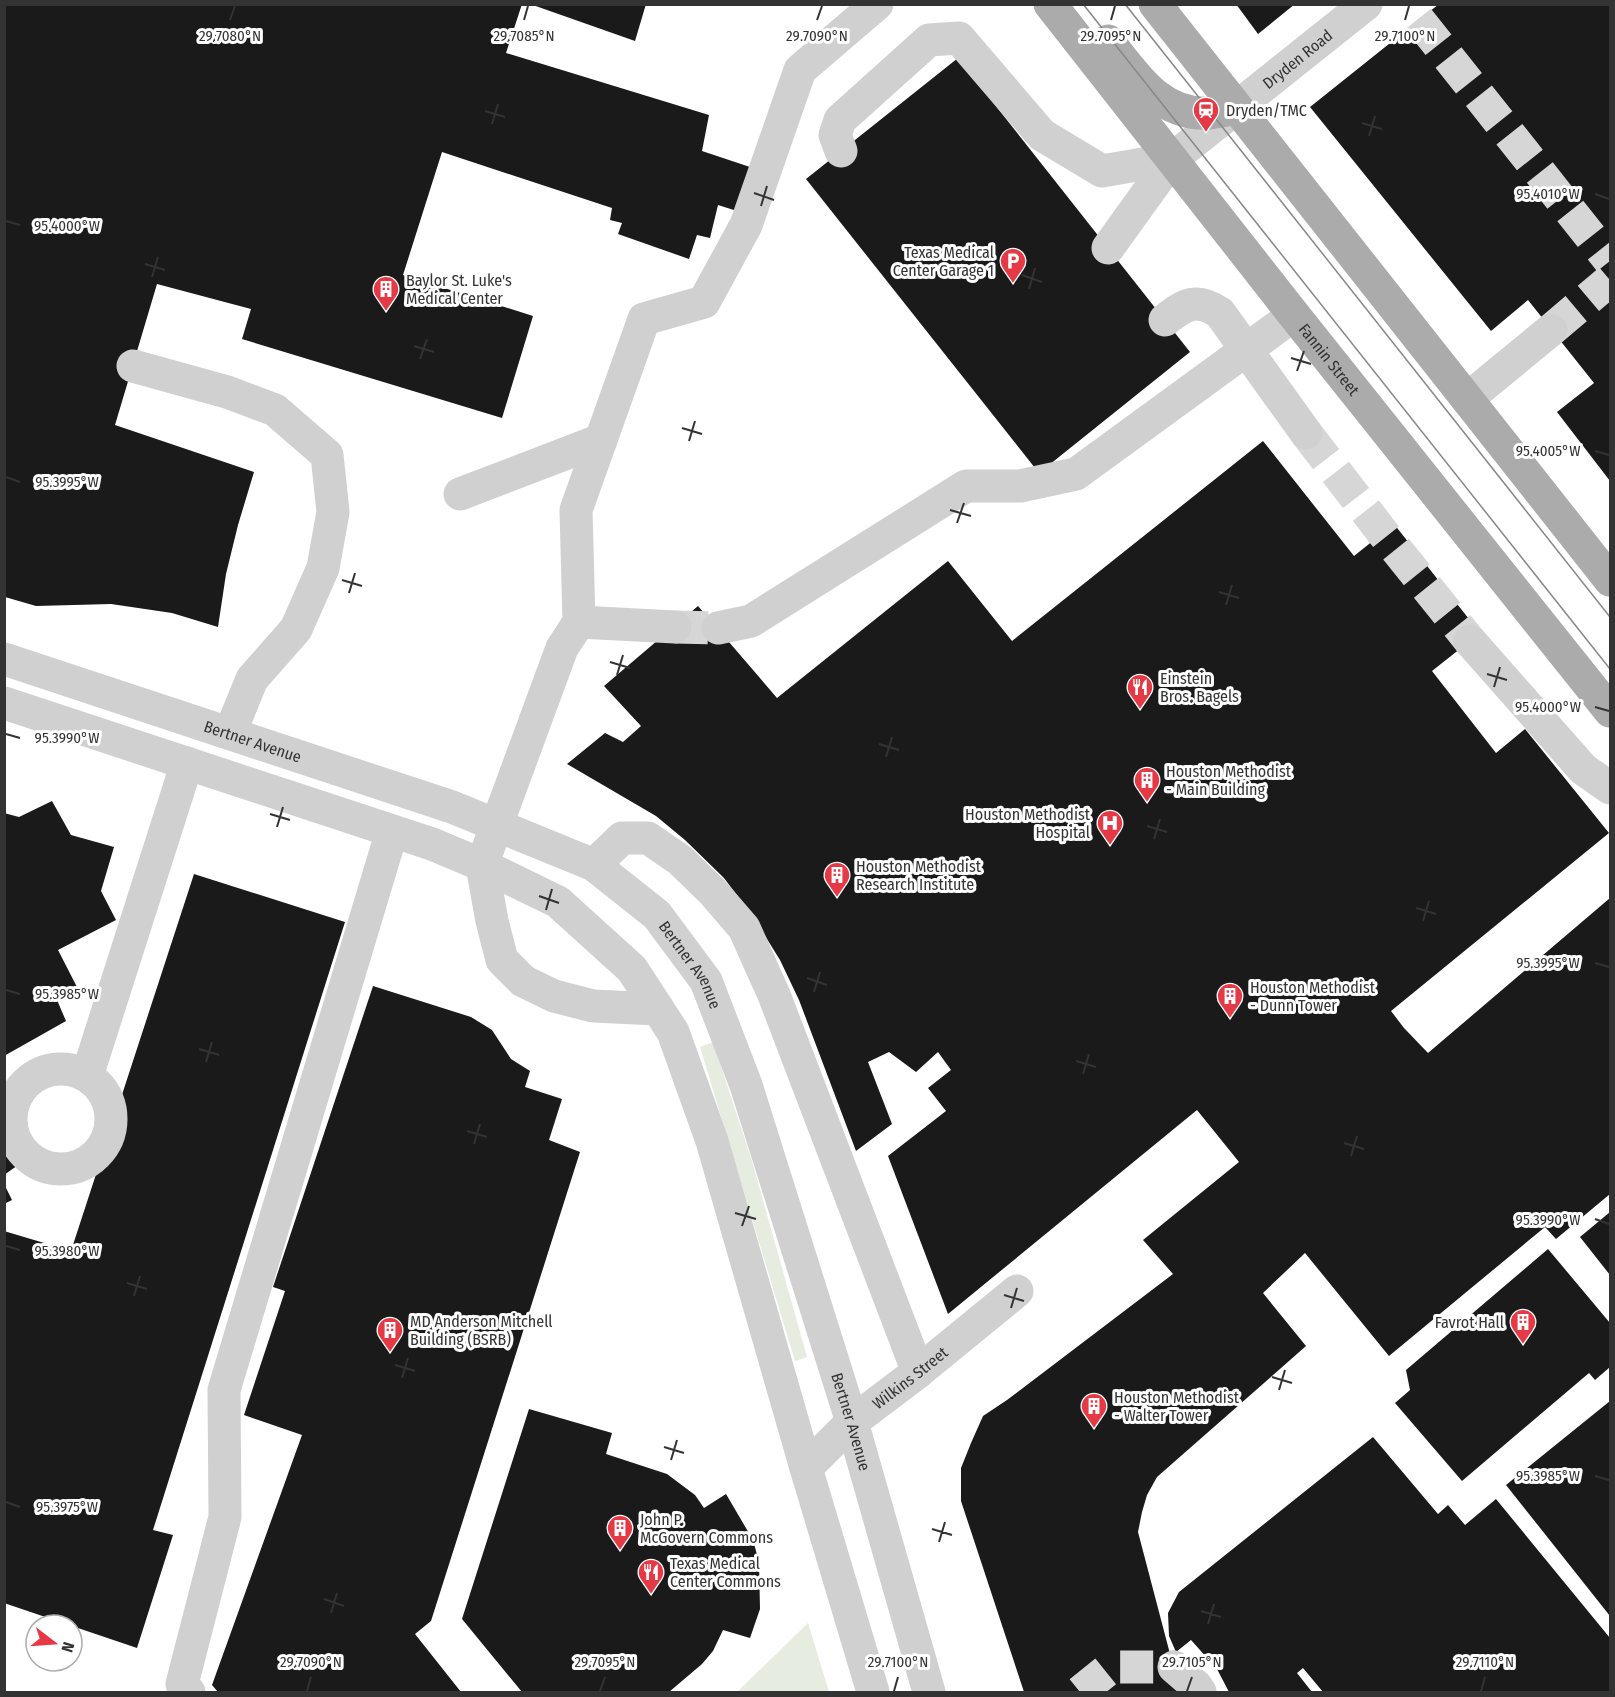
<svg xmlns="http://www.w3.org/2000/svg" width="1615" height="1697" viewBox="0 0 1615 1697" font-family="'Fira Sans Condensed',sans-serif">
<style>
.green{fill:#e6ecdf}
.building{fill:#1a1a1a}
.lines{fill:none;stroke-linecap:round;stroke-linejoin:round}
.minor-tunnel{stroke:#d6d6d6;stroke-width:33;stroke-dasharray:33 16;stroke-linecap:butt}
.minor{stroke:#d0d0d0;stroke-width:33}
.major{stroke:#ababab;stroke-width:33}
.tram{stroke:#888;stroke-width:1.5}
.ticks{fill:none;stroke:#333;stroke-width:2}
.labels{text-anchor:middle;stroke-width:6;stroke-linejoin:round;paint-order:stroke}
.street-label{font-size:16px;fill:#333;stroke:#fff}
.poi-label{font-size:16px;fill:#333;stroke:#fff;text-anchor:start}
.ticks-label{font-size:15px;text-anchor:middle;fill:#333;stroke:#fff;stroke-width:6;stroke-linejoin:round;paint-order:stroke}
</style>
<rect width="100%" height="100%" fill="#fff"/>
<g class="green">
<path d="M 713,1042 L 752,1161 L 807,1357 L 795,1361 L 700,1047 Z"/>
<path d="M 808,1623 L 829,1692 L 737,1692 Z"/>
</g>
<g class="building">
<path d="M 5,4 L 522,4 L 506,53 L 709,115 L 702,151 L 750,167 L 737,211 L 718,205 L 710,238 L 697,235 L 689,259 L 618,234 L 622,223 L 610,220 L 612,208 L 442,152 L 403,275 L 533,316 L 502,418 L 242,339 L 251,309 L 157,284 L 115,425 L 254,472 L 238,525 L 226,574 L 218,627 L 172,613 L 111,604 L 36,606 L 5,597 Z"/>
<path d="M 530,4 L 646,4 L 635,41 Z"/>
<path d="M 1236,4 L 1295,4 L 1258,34 Z"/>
<path d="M 1439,4 L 1610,4 L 1610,481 L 1557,412 L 1594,383 L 1528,300 L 1491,331 L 1310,107 Z"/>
<path d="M 958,58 L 1190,352 L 1039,473 L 806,179 Z"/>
<path d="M 1263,441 L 1354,556 L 1394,524 L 1480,633 L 1432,671 L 1496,753 L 1525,729 L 1609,833 L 1391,1011 L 1404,1028 L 1428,1053 L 1610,898 L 1610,1194 L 1556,1239 L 1545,1227 L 1389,1356 L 1305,1253 L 1263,1293 L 1306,1346 L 1157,1477 L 1147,1495 L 1142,1512 L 1138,1532 L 1180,1692 L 1024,1692 L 961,1501 L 961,1468 L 971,1443 L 983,1416 L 1007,1400 L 1173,1274 L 1143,1240 L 1239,1162 L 1197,1110 L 948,1314 L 888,1156 L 946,1111 L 928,1088 L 951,1070 L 938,1052 L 916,1072 L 889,1052 L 868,1062 L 892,1124 L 856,1151 L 799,1000 L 780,960 L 754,918 L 724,878 L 685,840 L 656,816 L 567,764 L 605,733 L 623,742 L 641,726 L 604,686 L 698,606 L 777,698 L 948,561 L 1012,641 Z"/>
<path d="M 52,801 L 71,835 L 114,847 L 101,891 L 116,920 L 58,950 L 78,989 L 57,1000 L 66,1021 L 4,1056 L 4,813 L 19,817 Z"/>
<path d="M 194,874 L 345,922 L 153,1530 L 173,1535 L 137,1648 L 4,1603 L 4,1231 L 71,1251 Z"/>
<path d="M 373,986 L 471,1017 L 492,1030 L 511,1059 L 530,1071 L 525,1087 L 562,1099 L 549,1140 L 580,1152 L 431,1621 L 415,1634 L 461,1692 L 218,1692 L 212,1685 L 302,1435 L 244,1415 L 285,1291 L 273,1287 Z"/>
<path d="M 4,1135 L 21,1163 L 4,1175 Z"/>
<path d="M 4,1184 L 12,1200 L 4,1204 Z"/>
<path d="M 1610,1212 L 1610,1275 L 1580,1237 Z"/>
<path d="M 1548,1249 L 1610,1323 L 1610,1367 L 1595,1380 L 1589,1373 L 1462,1481 L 1395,1403 L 1410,1390 L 1406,1370 Z"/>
<path d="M 1610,1401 L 1610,1616 L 1506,1485 Z"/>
<path d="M 529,1409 L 612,1433 L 606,1454 L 667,1474 L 695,1495 L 704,1508 L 726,1494 L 753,1540 L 759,1562 L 760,1609 L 750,1638 L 723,1630 L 713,1651 L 702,1664 L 669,1692 L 522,1692 L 462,1619 Z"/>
<path d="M 1373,1437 L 1438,1514 L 1448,1505 L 1465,1525 L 1496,1499 L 1610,1638 L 1610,1692 L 1323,1692 L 1303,1668 L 1297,1673 L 1312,1692 L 1229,1692 L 1217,1669 L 1191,1640 L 1176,1652 L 1169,1636 L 1168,1613 L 1179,1592 Z"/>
</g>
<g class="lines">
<g class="minor-tunnel">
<path d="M 1418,19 L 1610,261"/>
<path d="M 1551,330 L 1610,280"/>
<path d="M 1306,433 L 1383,533 L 1470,641"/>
<path d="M 675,627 L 718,628"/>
<path d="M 1080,1692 L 1111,1667 L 1174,1667"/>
</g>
<g class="minor">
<path d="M 841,151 L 835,135 L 840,120 L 929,40 L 959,38 L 1042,135 L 1102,171 L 1172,159"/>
<path id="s1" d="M 1108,248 L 1172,159 L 1366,4"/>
<path d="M 1165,320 C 1185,304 1197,297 1220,313 L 1306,433"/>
<path d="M 133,366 L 227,392 L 275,410 L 327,455 L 333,512 L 323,568 L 296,629 L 252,679 L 230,733"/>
<path d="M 1467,399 L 1551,330"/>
<path d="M 460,494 L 601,440"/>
<path d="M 579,622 L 675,627"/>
<path d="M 718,628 L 751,621 L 966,486 L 1020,486 L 1076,474 L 1294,315"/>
<path d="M 1470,641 L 1583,769 L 1610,788"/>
<path id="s2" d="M 4,659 L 452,807 L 594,865 L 657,915 L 706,981 L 746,1085 L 852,1422 L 929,1692"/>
<path d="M 4,703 L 432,844 L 482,865 L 558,902 L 632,969 L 673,1032 L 712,1141 L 806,1468 L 873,1692"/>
<path d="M 594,865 L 622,838 L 648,838 L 680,860 L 713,892 L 744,928 L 774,995 L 918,1372"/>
<path d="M 658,1009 L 593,1006 L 554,996 L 523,981 L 502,960 L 492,921 L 482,865 L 562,648 L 579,622 L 576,510 L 644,319 L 704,302 L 746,225 L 800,70 L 877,4"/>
<circle cx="61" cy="1119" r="50"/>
<path d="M 87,1076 L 187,763"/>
<path id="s3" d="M 806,1468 L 852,1422 L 918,1372 L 1017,1291"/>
<path d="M 1174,1667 L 1196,1686 L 1200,1692"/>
<path d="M 189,1692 L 182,1684 L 225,1517 L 224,1390 L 392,831"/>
</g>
<g class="major">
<path id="s4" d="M 1050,4 L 1294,315 L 1610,711"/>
<path d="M 1155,4 L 1610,580"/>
<path d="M 1108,41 C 1135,75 1160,116 1209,113 C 1218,112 1227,110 1236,108"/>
</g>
<g class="tram">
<path d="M 1083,4 L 1610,669"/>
<path d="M 1125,4 L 1610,617"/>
</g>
</g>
<path class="ticks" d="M 230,20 L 235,6M 524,20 L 528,6M 817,20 L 822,6M 1111,20 L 1115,6M 1405,20 L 1409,6M 485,111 L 505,117M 1362,123 L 1382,129M 492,124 L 498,104M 1369,136 L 1375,116M 754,193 L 774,200M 1595,194 L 1609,199M 761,206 L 767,186M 6,221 L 20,225M 145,264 L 165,270M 1022,275 L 1042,282M 152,277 L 158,257M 1029,289 L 1035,268M 414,346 L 434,352M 1291,358 L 1311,364M 420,359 L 427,339M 1297,371 L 1304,351M 682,428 L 702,434M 689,441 L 695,421M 1595,451 L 1609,455M 6,477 L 20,482M 950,510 L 971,516M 957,523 L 964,503M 342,580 L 362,586M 1219,592 L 1239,598M 349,593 L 355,573M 1226,605 L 1232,585M 610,662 L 630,668M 1487,674 L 1507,680M 617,675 L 623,655M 1494,687 L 1500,667M 1595,707 L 1609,711M 6,734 L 20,738M 879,744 L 899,750M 886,757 L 892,737M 270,814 L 290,820M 1147,826 L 1167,832M 277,827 L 283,807M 1154,839 L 1160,819M 539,896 L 559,903M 1416,908 L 1436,914M 546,910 L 552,889M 1423,921 L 1429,901M 1595,963 L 1609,967M 807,978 L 827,985M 6,990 L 20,994M 814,992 L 820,972M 199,1049 L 219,1055M 1076,1061 L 1096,1067M 206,1062 L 212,1042M 1083,1074 L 1089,1054M 467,1131 L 487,1137M 1344,1143 L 1364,1149M 474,1144 L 480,1124M 1351,1156 L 1357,1136M 735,1213 L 756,1219M 1595,1219 L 1609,1224M 742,1226 L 749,1206M 6,1246 L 20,1250M 127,1283 L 147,1289M 1004,1295 L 1024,1301M 134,1296 L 140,1276M 1011,1308 L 1017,1288M 395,1365 L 415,1371M 1272,1377 L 1292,1383M 402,1378 L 408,1358M 1279,1390 L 1285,1370M 664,1447 L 684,1453M 671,1460 L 677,1440M 1595,1476 L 1609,1480M 6,1502 L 20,1507M 932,1529 L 952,1535M 939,1542 L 945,1522M 324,1599 L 344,1606M 1201,1611 L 1221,1617M 331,1613 L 337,1593M 1208,1624 L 1214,1604M 307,1691 L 311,1677M 600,1691 L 605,1677M 894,1691 L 898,1677M 1187,1691 L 1192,1677M 1481,1691 L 1485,1677"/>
<defs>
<g id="station-pin" transform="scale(1.35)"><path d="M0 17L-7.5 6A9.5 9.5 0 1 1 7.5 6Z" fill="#e63946" stroke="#fff"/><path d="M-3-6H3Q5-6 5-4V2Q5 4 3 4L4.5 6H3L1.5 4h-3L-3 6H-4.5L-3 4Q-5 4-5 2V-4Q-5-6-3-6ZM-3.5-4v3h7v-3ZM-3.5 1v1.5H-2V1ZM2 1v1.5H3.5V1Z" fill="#fff"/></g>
<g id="parking-pin" transform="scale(1.35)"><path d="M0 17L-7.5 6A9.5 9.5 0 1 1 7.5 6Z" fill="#e63946" stroke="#fff"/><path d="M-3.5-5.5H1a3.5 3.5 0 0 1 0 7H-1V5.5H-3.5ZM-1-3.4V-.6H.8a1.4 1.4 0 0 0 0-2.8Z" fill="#fff"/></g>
<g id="building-pin" transform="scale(1.35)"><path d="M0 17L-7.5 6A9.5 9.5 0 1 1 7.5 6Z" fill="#e63946" stroke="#fff"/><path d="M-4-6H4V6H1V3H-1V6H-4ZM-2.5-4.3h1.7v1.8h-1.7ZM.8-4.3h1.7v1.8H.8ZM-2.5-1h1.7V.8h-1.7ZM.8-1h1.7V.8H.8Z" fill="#fff"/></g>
<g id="restaurant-pin" transform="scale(1.35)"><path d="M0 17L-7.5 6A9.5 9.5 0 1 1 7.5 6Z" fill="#e63946" stroke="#fff"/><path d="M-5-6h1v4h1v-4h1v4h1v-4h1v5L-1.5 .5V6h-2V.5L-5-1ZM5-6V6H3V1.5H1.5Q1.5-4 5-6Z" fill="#fff"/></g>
<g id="hospital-pin" transform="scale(1.35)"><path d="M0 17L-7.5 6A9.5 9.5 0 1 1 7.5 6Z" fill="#e63946" stroke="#fff"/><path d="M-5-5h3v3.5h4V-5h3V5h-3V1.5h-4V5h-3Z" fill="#fff"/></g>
</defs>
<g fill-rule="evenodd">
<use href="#station-pin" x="1206" y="110"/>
<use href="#parking-pin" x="1013" y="261"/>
<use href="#building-pin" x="386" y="289"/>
<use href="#restaurant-pin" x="1140" y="687"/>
<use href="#building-pin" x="1147" y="780"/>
<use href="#hospital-pin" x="1110" y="823"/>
<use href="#building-pin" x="837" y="875"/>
<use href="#building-pin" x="1230" y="996"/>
<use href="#building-pin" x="1523" y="1322"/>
<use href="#building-pin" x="390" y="1330"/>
<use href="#building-pin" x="1094" y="1406"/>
<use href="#building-pin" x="620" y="1528"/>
<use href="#restaurant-pin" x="651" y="1572"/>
</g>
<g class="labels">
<g class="street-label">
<text dy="6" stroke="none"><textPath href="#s1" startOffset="270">Dryden Road</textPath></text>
<text dy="6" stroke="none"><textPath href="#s4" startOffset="452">Fannin Street</textPath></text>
<text dy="6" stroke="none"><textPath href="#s2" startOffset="262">Bertner Avenue</textPath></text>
<text dy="6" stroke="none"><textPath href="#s2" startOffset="766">Bertner Avenue</textPath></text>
<text dy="6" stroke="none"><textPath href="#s3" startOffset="138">Wilkins Street</textPath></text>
<text dy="6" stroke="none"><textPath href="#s2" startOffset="1252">Bertner Avenue</textPath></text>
</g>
<g class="poi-label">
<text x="1226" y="116">Dryden/TMC</text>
<text x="994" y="258" text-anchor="end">Texas Medical<tspan x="994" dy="18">Center Garage 1</tspan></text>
<text x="406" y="286">Baylor St. Luke's<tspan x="406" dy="18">Medical Center</tspan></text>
<text x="1160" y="684">Einstein<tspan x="1160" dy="18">Bros. Bagels</tspan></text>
<text x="1166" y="777">Houston Methodist<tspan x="1166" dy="18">- Main Building</tspan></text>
<text x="1090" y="820" text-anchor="end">Houston Methodist<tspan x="1090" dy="18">Hospital</tspan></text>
<text x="856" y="872">Houston Methodist<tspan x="856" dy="18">Research Institute</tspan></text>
<text x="1250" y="993">Houston Methodist<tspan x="1250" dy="18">- Dunn Tower</tspan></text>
<text x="410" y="1327">MD Anderson Mitchell<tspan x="410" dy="18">Building (BSRB)</tspan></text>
<text x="1504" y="1328" text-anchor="end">Favrot Hall</text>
<text x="1114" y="1403">Houston Methodist<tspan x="1114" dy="18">- Walter Tower</tspan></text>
<text x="640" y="1525">John P.<tspan x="640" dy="18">McGovern Commons</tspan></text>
<text x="670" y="1569">Texas Medical<tspan x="670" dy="18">Center Commons</tspan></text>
</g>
</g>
<g class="ticks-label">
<text x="230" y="41">29.7080°N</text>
<text x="524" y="41">29.7085°N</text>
<text x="817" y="41">29.7090°N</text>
<text x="1111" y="41">29.7095°N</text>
<text x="1405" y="41">29.7100°N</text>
<text x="1548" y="199">95.4010°W</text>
<text x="67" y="231">95.4000°W</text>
<text x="1548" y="456">95.4005°W</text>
<text x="67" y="487">95.3995°W</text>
<text x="1548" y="712">95.4000°W</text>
<text x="67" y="743">95.3990°W</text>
<text x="1548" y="968">95.3995°W</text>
<text x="67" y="999">95.3985°W</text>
<text x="1548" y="1225">95.3990°W</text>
<text x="67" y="1256">95.3980°W</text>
<text x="1548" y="1481">95.3985°W</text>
<text x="67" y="1512">95.3975°W</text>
<text x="311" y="1667">29.7090°N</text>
<text x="605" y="1667">29.7095°N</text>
<text x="898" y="1667">29.7100°N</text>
<text x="1192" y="1667">29.7105°N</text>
<text x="1485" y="1667">29.7110°N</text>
</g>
<rect width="1615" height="1697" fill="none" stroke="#333333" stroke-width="12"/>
<g transform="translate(54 1643) rotate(107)"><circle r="28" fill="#ffffff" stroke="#adadad" stroke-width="1.5"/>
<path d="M0-4.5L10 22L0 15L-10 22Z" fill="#e63946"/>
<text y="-9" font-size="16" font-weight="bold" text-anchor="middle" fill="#333333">N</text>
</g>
</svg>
